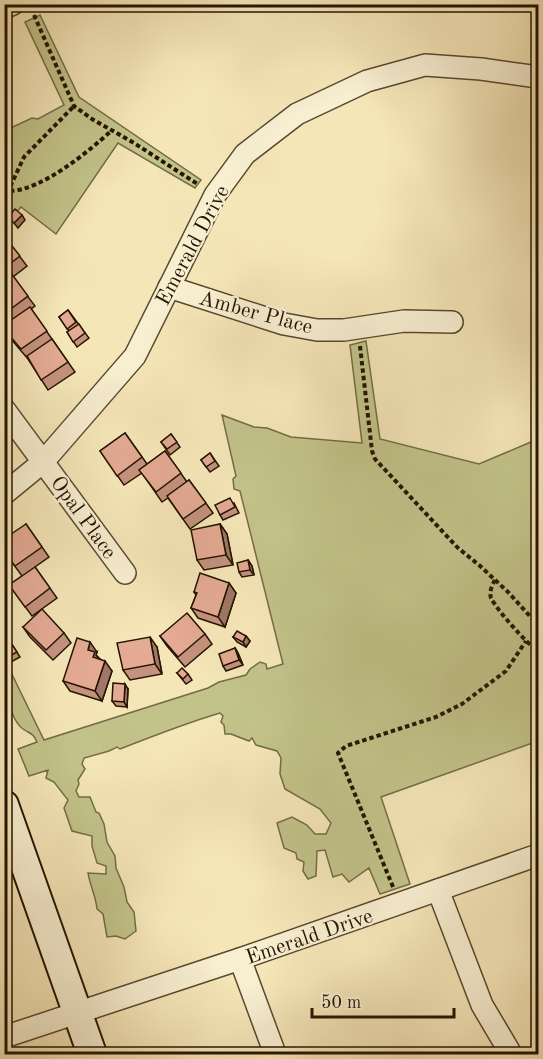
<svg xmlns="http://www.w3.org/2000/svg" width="543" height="1059" viewBox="0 0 543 1059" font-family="'Old Standard TT',serif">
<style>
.green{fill:#c2c38a;stroke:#736c45;stroke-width:1.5}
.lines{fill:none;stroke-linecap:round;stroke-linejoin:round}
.street-casing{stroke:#58482e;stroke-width:24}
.secondary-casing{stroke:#241400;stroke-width:32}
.path{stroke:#241400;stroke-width:4;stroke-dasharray:4.5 3;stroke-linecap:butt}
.street{stroke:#f8efd1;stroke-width:21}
.secondary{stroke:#f8efd1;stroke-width:28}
.wall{fill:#c4927f;stroke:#241400;stroke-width:1.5}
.shaded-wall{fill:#a07768;stroke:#241400;stroke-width:1.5}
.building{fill:#e4aa94;stroke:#241400;stroke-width:1.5}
.labels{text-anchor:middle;stroke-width:4.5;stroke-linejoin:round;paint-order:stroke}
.street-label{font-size:21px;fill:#241400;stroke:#f8efd1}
</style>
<rect width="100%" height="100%" fill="#f5e6b8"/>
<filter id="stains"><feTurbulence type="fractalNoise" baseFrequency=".00333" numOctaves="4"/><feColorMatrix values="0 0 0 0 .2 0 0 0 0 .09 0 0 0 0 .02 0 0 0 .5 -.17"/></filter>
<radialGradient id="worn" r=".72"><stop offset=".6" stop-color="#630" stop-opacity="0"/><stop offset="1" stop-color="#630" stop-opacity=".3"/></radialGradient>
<g class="green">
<path d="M 40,15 L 79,97 L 201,180 L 195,188 L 118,143 L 56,234 L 21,207 L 5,225 L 4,131 L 32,118 L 38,119 L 64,105 L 25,22 Z"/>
<path d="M 366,341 L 380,439 L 479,464 L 538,439 L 538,741 L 381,797 L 410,884 L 380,894 L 369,868 L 349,882 L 342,874 L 333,877 L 325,850 L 317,851 L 316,876 L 308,879 L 303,871 L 304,862 L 297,859 L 296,853 L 284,848 L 277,823 L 292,817 L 307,825 L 315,834 L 326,834 L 331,823 L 320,809 L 285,789 L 280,774 L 281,758 L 277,751 L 256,745 L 252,738 L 249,741 L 231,734 L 225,734 L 224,725 L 221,722 L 223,716 L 220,713 C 186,723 153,736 120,749 L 117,747 L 109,751 L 84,758 L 82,764 L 85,769 L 78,780 L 79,784 L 76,791 L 79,797 L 90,797 L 96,812 L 99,813 L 104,824 L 107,842 L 115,856 L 116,868 L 124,887 L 127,902 L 134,912 L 136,931 L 125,939 L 116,936 L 107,937 L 103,914 L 97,909 C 96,896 90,886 88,873 L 106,874 L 106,866 L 97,863 L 92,846 L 92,836 L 72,831 L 64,808 L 68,800 L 54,782 L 46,778 L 48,770 L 29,776 L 18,749 L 37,742 C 32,732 32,735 23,729 C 16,724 11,712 9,703 L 5,701 L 5,660 L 44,740 L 208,688 L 219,682 L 246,675 L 250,669 L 260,662 L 266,664 L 267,669 L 283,664 L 240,491 L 234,489 L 233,479 L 236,476 L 222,415 L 254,427 L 267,428 L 291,437 L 362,443 L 350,345 Z"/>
</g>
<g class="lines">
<g class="street-casing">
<g id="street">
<path d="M 4,8 L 13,4"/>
<path d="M 169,287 L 284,324 L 317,330 L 344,330 L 404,321 L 452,322"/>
<path d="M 4,409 L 125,573"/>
<path d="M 4,494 L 43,462 L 135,356 L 215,195 L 245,154 L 297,114 L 367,81 L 425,65 L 481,69 L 538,77"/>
<path d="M 438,890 L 482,1005 L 511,1054"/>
<path d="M 240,959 L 275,1054"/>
<path d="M 4,1037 L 240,959 L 538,855"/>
</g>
</g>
<g class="secondary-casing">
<path id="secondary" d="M 4,805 L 92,1054"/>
</g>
<g class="path">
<path d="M 34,15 L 74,106 L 92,119 L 134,143 L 199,185"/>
<path d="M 10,191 C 42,190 88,152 111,131"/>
<path d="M 4,200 L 24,157 L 74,106"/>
<path d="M 360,346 L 372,451 L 375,459 L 458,548 L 479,565 L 508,592 L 538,625"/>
<path d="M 495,580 C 492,585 489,592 491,598 C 496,609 528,645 538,651"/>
<path d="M 393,887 L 338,753 L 346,746 L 436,717 L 462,704 L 506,671 L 526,641"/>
</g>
<use href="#street" class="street"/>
<use href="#secondary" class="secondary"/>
</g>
<g class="wall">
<path d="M 4,236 L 27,266 L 13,277 L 35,306 L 31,309 L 75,372 L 48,390 L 28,359 L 11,339 L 4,329 L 7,324 L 4,320 Z"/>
<path d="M 68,310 L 89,338 L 77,347 L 67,332 L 69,331 L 59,317 Z"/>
<path d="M 125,433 L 147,464 L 165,451 L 187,482 L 189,480 L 213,513 L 190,529 L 168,498 L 162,502 L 142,473 L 124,485 L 100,451 Z"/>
<path d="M 171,434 L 180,447 L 170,455 L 161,442 Z"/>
<path d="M 210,453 L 219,466 L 210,472 L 201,460 Z"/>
<path d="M 234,503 L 239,513 L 223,520 L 220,515 Z"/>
<path d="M 26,524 L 49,557 L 35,567 L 57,598 L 32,616 L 9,585 L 22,576 L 4,551 Z"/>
<path d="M 220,524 L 227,534 L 233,565 L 204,570 L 197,560 Z"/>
<path d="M 248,560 L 252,566 L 254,575 L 242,577 L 239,572 Z"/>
<path d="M 229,583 L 236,593 L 225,627 L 198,618 L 191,608 L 196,595 L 194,592 Z"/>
<path d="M 23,627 L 64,633 L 71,643 L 53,660 L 30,637 Z"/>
<path d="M 205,634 L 212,644 L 185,667 L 167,646 L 160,636 Z"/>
<path d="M 246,636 L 250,641 L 246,647 L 237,642 L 233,637 Z"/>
<path d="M 11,643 L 20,657 L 11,662 L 4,652 Z"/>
<path d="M 157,647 L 162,674 L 130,680 L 123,670 Z"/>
<path d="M 235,648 L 238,653 L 243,665 L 226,671 L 223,666 Z"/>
<path d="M 97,652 L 96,655 L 112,671 L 102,701 L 70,691 L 63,681 Z"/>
<path d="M 177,673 L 188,674 L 192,680 L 186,684 Z"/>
<path d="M 128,689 L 127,707 L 116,706 L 112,701 Z"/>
</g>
<g class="shaded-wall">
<path d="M 22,215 L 25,220 L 18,228 L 14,223 Z"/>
<path d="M 220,524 L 227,534 L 233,565 L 226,555 Z"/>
<path d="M 248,560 L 252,566 L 254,575 L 250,570 Z"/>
<path d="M 229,583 L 236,593 L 225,627 L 218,617 Z"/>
<path d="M 246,636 L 250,641 L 246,647 L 243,642 Z"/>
<path d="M 150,637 L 157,647 L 162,674 L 155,664 Z"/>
<path d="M 90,642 L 97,652 L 96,655 L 102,662 L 100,667 L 88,650 Z"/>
<path d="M 235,648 L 238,653 L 243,665 L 239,660 Z"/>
<path d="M 105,661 L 112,671 L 102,701 L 95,691 Z"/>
<path d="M 125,684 L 128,689 L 127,707 L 124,702 Z"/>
</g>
<g class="building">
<path d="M 15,209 L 22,215 L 14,223 L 8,217 Z"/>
<path d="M 4,236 L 20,256 L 4,268 Z"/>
<path d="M 11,273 L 28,296 L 4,314 L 4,278 Z"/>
<path d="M 30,307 L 47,331 L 21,349 L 4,329 L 4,325 Z"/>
<path d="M 68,310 L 76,322 L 67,329 L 59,317 Z"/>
<path d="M 79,324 L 85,333 L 73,342 L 67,332 Z"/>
<path d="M 52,339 L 68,362 L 41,380 L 27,356 Z"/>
<path d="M 125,433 L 142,457 L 117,476 L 100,451 Z"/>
<path d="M 171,434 L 177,442 L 167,449 L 161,442 Z"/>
<path d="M 165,451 L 181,473 L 156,492 L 139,470 Z"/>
<path d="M 210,453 L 215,461 L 206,467 L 201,460 Z"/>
<path d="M 189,480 L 206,503 L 183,519 L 167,496 Z"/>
<path d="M 230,498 L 235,507 L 220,515 L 215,505 Z"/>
<path d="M 26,524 L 42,547 L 15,566 L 4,551 L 4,539 Z"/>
<path d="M 220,524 L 226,555 L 197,560 L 191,530 Z"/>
<path d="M 248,560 L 250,570 L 239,572 L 237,563 Z"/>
<path d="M 35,567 L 50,588 L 25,607 L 9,585 Z"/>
<path d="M 200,573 L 229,583 L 218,617 L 191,608 L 197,593 L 194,592 Z"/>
<path d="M 42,609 L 64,633 L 46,650 L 23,627 Z"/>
<path d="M 187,613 L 205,634 L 178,657 L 160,636 Z"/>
<path d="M 237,631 L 246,636 L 243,642 L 233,637 Z"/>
<path d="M 150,637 L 155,664 L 123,670 L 117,643 Z"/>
<path d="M 77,638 L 90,642 L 88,650 L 95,652 L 93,657 L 105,661 L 95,691 L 63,681 Z"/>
<path d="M 11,643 L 17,652 L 8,657 L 4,652 L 4,648 Z"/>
<path d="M 235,648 L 239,660 L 223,666 L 219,654 Z"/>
<path d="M 182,668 L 188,674 L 183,679 L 177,673 Z"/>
<path d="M 113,683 L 125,684 L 124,702 L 112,701 Z"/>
</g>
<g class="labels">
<g class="street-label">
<text transform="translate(192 245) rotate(-62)" y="7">Emerald Drive</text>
<text transform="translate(256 312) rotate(15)" y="7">Amber Place</text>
<text transform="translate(84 517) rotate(54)" y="7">Opal Place</text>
<text transform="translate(309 936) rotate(-19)" y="7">Emerald Drive</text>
</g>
</g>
<rect width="543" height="1059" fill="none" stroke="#f5e6b8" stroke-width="24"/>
<rect x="6" y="6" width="531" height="1047" fill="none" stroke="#241400" stroke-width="3"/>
<rect x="12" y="12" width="519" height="1035" fill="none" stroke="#241400" stroke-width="1.5"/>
<path d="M312 1008v9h142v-9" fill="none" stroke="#241400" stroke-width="3"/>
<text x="321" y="1008" font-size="18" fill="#241400" stroke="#f8efd1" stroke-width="4.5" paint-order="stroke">50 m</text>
<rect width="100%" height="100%" filter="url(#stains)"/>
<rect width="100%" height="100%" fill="url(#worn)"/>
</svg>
